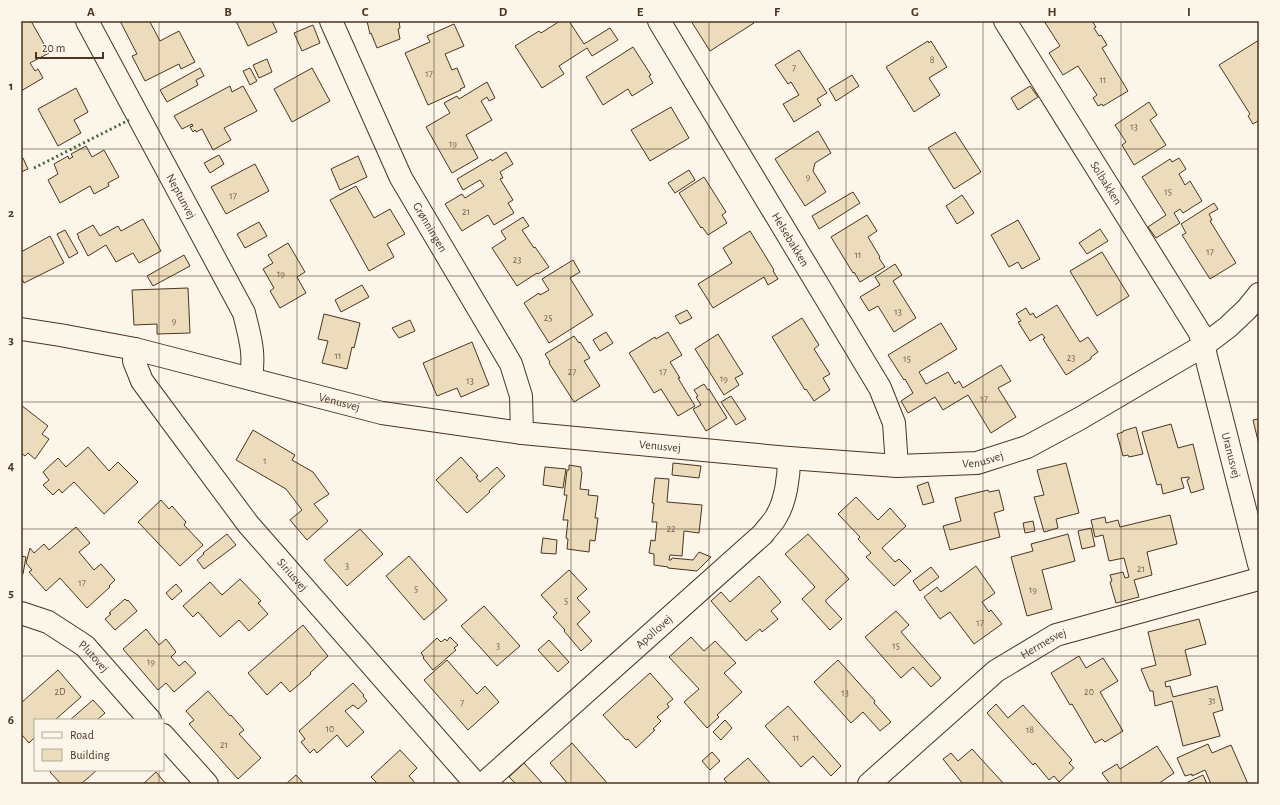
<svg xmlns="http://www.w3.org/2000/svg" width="1280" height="805" viewBox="0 0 1280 805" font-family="'Alegreya Sans',sans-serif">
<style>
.building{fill:#ecdcbc;stroke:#4a3520}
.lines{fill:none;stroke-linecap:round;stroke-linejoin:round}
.minor-casing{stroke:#4a3520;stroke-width:24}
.minor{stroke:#fbf6e9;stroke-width:22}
.hedge{stroke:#436837;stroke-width:3;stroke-dasharray:2 3;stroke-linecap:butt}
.grid{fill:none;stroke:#4a3520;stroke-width:1;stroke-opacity:0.55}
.labels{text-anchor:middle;stroke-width:3;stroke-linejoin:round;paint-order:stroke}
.number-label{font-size:10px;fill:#725f47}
.street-label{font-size:12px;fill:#4a3520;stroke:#fbf6e9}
.neatline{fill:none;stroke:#4a3520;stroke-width:1.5}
.grid-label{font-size:13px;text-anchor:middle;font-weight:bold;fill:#4a3520}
</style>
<rect width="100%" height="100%" fill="#fbf6e9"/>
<g class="building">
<path d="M 21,21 L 31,21 L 49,53 L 30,63 L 35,71 L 38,69 L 43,78 L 21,91 Z"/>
<path d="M 120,21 L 151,21 L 150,22 L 160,41 L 179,31 L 195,62 L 181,69 L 179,64 L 145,81 L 132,56 L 137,54 Z"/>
<path d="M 236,21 L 272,21 L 277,32 L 248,46 Z"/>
<path d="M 367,21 L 399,21 L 400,28 L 398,29 L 400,39 L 377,48 L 371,33 L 370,34 Z"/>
<path d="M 560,21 L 569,21 L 584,44 L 610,28 L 618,40 L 592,56 L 587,48 L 559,66 L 564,74 L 542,88 L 515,46 L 539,31 L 541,33 Z"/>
<path d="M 691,21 L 752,21 L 754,23 L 710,51 Z"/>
<path d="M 1044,21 L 1092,21 L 1096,27 L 1094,28 L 1099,36 L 1101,35 L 1107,45 L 1102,48 L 1128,91 L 1103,106 L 1102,104 L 1098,106 L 1093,98 L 1097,95 L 1078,66 L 1063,75 L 1049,53 L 1060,46 Z"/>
<path d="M 454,24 L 464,46 L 445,54 L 452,70 L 457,68 L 465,87 L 460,89 L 461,90 L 428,105 L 405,53 L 430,42 L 427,36 Z"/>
<path d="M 313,25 L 320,43 L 302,51 L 294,33 Z"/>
<path d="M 1259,40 L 1259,122 L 1258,121 L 1253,124 L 1248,116 L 1250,114 L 1219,65 Z"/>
<path d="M 928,41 L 929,43 L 931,41 L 947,67 L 929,78 L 940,95 L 914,112 L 886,67 Z"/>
<path d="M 633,47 L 651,75 L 649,76 L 653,83 L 632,96 L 628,89 L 603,105 L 586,77 Z"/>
<path d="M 799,50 L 827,93 L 817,99 L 821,105 L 794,122 L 783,104 L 799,95 L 791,82 L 788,84 L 775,65 Z"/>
<path d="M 267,59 L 272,72 L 259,78 L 253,65 Z"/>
<path d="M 200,68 L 204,76 L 196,80 L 198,85 L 167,102 L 160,90 Z"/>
<path d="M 250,68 L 257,81 L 250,85 L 243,71 Z"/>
<path d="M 312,68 L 330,101 L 292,122 L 274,89 Z"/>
<path d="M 852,75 L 859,86 L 836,101 L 829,89 Z"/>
<path d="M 487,82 L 495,98 L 489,101 L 487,97 L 481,101 L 492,120 L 466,135 L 478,158 L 452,173 L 426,127 L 450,113 L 444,103 L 457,96 L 459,99 Z"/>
<path d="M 230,86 L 232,92 L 243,86 L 257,111 L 224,128 L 231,140 L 213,150 L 202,129 L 196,132 L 195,130 L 193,132 L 190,127 L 193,126 L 192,124 L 182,129 L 174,116 Z"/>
<path d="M 1030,86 L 1038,97 L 1018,110 L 1011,98 Z"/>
<path d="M 76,88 L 88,112 L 74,120 L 81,133 L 58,146 L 38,109 Z"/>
<path d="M 1149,102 L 1157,115 L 1150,120 L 1166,145 L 1134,165 L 1122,145 L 1126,142 L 1115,125 Z"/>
<path d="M 671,107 L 689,138 L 650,161 L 631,130 Z"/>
<path d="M 818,131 L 831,153 L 815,163 L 813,171 L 826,192 L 805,206 L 775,159 Z"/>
<path d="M 955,132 L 981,172 L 954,189 L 928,148 Z"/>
<path d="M 86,146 L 92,157 L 104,150 L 119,177 L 108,183 L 109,186 L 94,194 L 90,186 L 60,203 L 48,180 L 58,174 L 54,164 L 68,156 L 69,159 L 73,157 L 71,154 Z"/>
<path d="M 506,152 L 513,164 L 500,172 L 503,178 L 500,179 L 513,200 L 508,203 L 514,213 L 494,225 L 488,215 L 462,231 L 445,204 L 462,194 L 465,198 L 484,186 L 480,180 L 463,190 L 457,179 L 491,159 L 492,161 Z"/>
<path d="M 219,155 L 224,164 L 210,173 L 204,163 Z"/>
<path d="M 358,156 L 367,177 L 340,190 L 331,169 Z"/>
<path d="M 23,158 L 28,169 L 21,172 L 21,159 Z"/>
<path d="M 1179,158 L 1186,169 L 1179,174 L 1185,185 L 1190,181 L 1202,201 L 1183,213 L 1180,209 L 1174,213 L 1180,223 L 1156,238 L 1148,227 L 1166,215 L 1142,177 L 1170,159 L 1172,162 Z"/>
<path d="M 255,164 L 269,191 L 226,214 L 211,187 Z"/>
<path d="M 689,170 L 695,180 L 675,193 L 668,183 Z"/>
<path d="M 704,177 L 726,212 L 722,215 L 727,223 L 708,235 L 702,227 L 701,228 L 679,193 Z"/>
<path d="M 356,186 L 374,218 L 390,209 L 405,234 L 387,244 L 394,257 L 369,271 L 330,200 Z"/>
<path d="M 853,192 L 860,203 L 819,229 L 812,216 Z"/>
<path d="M 962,195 L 974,213 L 957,224 L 946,206 Z"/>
<path d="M 1214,203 L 1218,209 L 1209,214 L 1212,220 L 1210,221 L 1236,263 L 1210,279 L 1182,235 L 1186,233 L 1181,224 Z"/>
<path d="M 867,215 L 877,231 L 868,237 L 880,257 L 879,258 L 885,267 L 860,282 L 854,272 L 853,273 L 831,237 Z"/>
<path d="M 523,217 L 529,226 L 522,230 L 534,248 L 535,247 L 549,267 L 538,274 L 537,273 L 517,286 L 492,248 L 506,239 L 501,231 Z"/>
<path d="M 143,219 L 161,251 L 139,263 L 133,253 L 116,262 L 106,245 L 88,256 L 78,237 L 79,237 L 77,234 L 93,225 L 100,236 L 118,226 L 121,231 Z"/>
<path d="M 1018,220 L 1040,259 L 1022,269 L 1018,262 L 1009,267 L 991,235 Z"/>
<path d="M 259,222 L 267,236 L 245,248 L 237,234 Z"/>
<path d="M 1100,229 L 1108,241 L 1087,254 L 1079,243 Z"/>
<path d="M 65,230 L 78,253 L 69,258 L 57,234 Z"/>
<path d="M 750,231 L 774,270 L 773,271 L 778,279 L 768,285 L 764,277 L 713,308 L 698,284 L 732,263 L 723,248 Z"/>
<path d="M 50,236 L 64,263 L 24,283 L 21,277 L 21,252 Z"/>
<path d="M 288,243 L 305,272 L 297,277 L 306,293 L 280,308 L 270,291 L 274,288 L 263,269 L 273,263 L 268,255 Z"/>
<path d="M 1102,252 L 1129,296 L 1097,316 L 1070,271 Z"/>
<path d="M 184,255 L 190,266 L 153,286 L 147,276 Z"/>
<path d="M 573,260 L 580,272 L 570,278 L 593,315 L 549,343 L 524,303 L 539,293 L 540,295 L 549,290 L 542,279 Z"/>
<path d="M 895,264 L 902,275 L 893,281 L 916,318 L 894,332 L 878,306 L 869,311 L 860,297 L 880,285 L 875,277 Z"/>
<path d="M 362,285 L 369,297 L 341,312 L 335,300 Z"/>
<path d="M 188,288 L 190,333 L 157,334 L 157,324 L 134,325 L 132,290 Z"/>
<path d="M 1057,305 L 1080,342 L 1088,337 L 1098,352 L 1091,357 L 1091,359 L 1066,375 L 1043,339 L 1045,338 L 1042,334 L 1030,341 L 1018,322 L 1021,321 L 1016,314 L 1026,308 L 1030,315 L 1033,313 L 1036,318 Z"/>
<path d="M 687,310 L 692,318 L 680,324 L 675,316 Z"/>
<path d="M 324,314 L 360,323 L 354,348 L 352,347 L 347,369 L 322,363 L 328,341 L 318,339 Z"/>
<path d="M 802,318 L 819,345 L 814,349 L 830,374 L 823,378 L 830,390 L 814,401 L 806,389 L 805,390 L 772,337 Z"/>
<path d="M 410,320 L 415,331 L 399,338 L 392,328 Z"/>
<path d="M 941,323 L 957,349 L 919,372 L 926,384 L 948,372 L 955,384 L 959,381 L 963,388 L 1001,365 L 1011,381 L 998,388 L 1016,417 L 991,433 L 968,395 L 943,410 L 935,397 L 908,413 L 901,401 L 913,393 L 905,379 L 904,380 L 888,355 Z"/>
<path d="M 606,332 L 613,343 L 600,351 L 593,340 Z"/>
<path d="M 668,332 L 682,355 L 670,362 L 680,378 L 678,378 L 695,406 L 678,416 L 661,389 L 654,393 L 629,353 L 655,337 L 656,339 Z"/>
<path d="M 718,334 L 743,374 L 735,378 L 739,385 L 724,395 L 695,349 Z"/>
<path d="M 574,336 L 579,343 L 580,342 L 590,358 L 584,361 L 600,386 L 574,402 L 549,363 L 550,362 L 545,354 Z"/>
<path d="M 472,342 L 489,385 L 461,397 L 457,388 L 437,396 L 423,363 Z"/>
<path d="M 704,384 L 708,390 L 709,389 L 727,418 L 706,431 L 693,409 L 701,405 L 696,397 L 698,396 L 694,390 Z"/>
<path d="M 731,396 L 746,419 L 736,425 L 721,402 Z"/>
<path d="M 21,405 L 48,426 L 42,434 L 49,439 L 35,459 L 28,453 L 25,456 L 21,453 Z"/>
<path d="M 1259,419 L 1259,445 L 1253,420 Z"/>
<path d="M 1171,424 L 1178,448 L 1193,444 L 1204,489 L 1191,493 L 1187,480 L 1189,479 L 1189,477 L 1181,478 L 1184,488 L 1163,494 L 1161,484 L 1157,485 L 1142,432 Z"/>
<path d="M 1136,427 L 1143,454 L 1129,457 L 1128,455 L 1123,456 L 1117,434 L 1123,432 L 1123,431 Z"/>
<path d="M 253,430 L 295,455 L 292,460 L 313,472 L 329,494 L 314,504 L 328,521 L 307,540 L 290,520 L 302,510 L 286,489 L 236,460 Z"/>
<path d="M 88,447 L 109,471 L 118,462 L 138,482 L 104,514 L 74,482 L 62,493 L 59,489 L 53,495 L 43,485 L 49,480 L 43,472 L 58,458 L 66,467 Z"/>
<path d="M 461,457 L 478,476 L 476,477 L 480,482 L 497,467 L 505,476 L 489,491 L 490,492 L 467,513 L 436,480 Z"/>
<path d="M 673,463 L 701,466 L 699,478 L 672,475 Z"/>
<path d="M 1066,463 L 1079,513 L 1056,519 L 1058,528 L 1044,532 L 1034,497 L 1044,495 L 1037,470 Z"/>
<path d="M 569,465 L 581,467 L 581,471 L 582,472 L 580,489 L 589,490 L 588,495 L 598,496 L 595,518 L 598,518 L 595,541 L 590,540 L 589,552 L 567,549 L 568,539 L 566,538 L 568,520 L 563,520 L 567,495 L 564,495 L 567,470 L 569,470 Z"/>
<path d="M 545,467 L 566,469 L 563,488 L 543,485 Z"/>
<path d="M 655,478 L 669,479 L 667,502 L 702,505 L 699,533 L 684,531 L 682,556 L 670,555 L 669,560 L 671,560 L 672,558 L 693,560 L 699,552 L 711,557 L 697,571 L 668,568 L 668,567 L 654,565 L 654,554 L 649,553 L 651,540 L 655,541 L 657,522 L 652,522 L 654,503 L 652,503 Z"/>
<path d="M 928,482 L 934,502 L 923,505 L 917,486 Z"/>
<path d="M 988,490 L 989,492 L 999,490 L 1004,510 L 994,513 L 1000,537 L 950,550 L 943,526 L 961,521 L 955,498 Z"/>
<path d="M 856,497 L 878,520 L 890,508 L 906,526 L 882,548 L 895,562 L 899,559 L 911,571 L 894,586 L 866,557 L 871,553 L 858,539 L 860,537 L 838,514 Z"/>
<path d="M 161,500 L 169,509 L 172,506 L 186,522 L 184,525 L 203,545 L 180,566 L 138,522 Z"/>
<path d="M 1170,515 L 1177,544 L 1147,552 L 1152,575 L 1134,580 L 1139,597 L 1116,603 L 1110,582 L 1112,581 L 1110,575 L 1123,572 L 1125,578 L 1129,577 L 1124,558 L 1109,561 L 1103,535 L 1095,537 L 1091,520 L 1105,517 L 1106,523 L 1118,520 L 1120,527 Z"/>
<path d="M 1033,521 L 1035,531 L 1025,533 L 1023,523 Z"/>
<path d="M 76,527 L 90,543 L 79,552 L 94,570 L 101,564 L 115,580 L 109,586 L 110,587 L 87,608 L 60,578 L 46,591 L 29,572 L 32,570 L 26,563 L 30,548 L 34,553 L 44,544 L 49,550 Z"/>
<path d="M 1091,528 L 1095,546 L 1082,549 L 1078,531 Z"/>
<path d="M 360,529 L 383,554 L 347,586 L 324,560 Z"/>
<path d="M 227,534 L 236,545 L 204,569 L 197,560 L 204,554 L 203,553 Z"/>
<path d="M 808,534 L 849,579 L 826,600 L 826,602 L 842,619 L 830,630 L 802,599 L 815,587 L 785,554 Z"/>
<path d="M 1068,534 L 1075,561 L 1042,570 L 1052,609 L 1027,616 L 1011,557 L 1033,551 L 1031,544 Z"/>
<path d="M 543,538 L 557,540 L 556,554 L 541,553 Z"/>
<path d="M 21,556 L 26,557 L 23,574 L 21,574 Z"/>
<path d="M 409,556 L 447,600 L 424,620 L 386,576 Z"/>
<path d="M 976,566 L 995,593 L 982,602 L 989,612 L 991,610 L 1002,624 L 974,644 L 950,612 L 940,619 L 924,597 L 937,587 L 941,592 Z"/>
<path d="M 931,567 L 939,577 L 920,591 L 913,581 Z"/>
<path d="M 569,570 L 587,589 L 577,598 L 590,612 L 577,624 L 592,641 L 581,651 L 564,631 L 565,630 L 553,617 L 557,613 L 541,595 Z"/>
<path d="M 759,576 L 781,602 L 771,611 L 778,619 L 762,632 L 760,629 L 746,641 L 711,601 L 721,592 L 730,602 Z"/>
<path d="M 240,579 L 261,601 L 258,603 L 268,614 L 249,631 L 239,620 L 220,637 L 198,612 L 193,617 L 183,606 L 210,582 L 222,595 Z"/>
<path d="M 176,584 L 182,591 L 172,600 L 166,593 Z"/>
<path d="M 125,599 L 127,601 L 128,600 L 137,611 L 115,630 L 105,619 L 111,614 L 109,613 Z"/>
<path d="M 484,606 L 520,646 L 497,666 L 461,626 Z"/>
<path d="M 896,611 L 909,625 L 901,632 L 941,678 L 931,687 L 913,667 L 901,678 L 865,637 Z"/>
<path d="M 1199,619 L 1206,644 L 1185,650 L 1191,675 L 1165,682 L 1166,687 L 1170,686 L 1173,697 L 1217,686 L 1223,710 L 1213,713 L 1220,736 L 1183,746 L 1172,701 L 1155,706 L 1153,691 L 1150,691 L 1141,669 L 1156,665 L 1148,632 Z"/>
<path d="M 303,625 L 328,656 L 310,673 L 311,674 L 290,692 L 281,682 L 267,695 L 248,673 Z"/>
<path d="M 146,629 L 159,645 L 166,639 L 176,652 L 171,657 L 179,666 L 185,661 L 196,673 L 174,692 L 166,683 L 158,690 L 123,649 Z"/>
<path d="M 450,637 L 458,645 L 454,648 L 456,650 L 433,670 L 423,658 L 424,657 L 421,653 L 437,638 L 441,642 L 445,639 L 447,641 Z"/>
<path d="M 691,637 L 704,651 L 715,641 L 736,663 L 724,673 L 742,692 L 717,715 L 719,717 L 707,728 L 684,702 L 699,689 L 669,657 Z"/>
<path d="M 549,640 L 569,662 L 558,672 L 538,650 Z"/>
<path d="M 1079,656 L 1086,668 L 1103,658 L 1118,681 L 1100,692 L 1123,731 L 1105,742 L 1102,739 L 1095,743 L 1072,704 L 1070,705 L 1051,673 Z"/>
<path d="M 447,660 L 477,694 L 485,686 L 499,702 L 468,730 L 424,680 Z"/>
<path d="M 838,660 L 875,701 L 874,703 L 891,722 L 880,731 L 863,712 L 851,723 L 814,682 Z"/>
<path d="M 58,670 L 81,697 L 55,720 L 35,720 L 35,737 L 29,743 L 21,734 L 21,703 Z"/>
<path d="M 650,673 L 673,699 L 667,704 L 669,707 L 657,717 L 661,721 L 653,729 L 655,730 L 636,748 L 628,739 L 626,740 L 603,715 Z"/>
<path d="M 353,683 L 364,695 L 363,696 L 367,701 L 358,709 L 353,705 L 345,711 L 364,732 L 347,747 L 337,735 L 317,753 L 314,749 L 310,753 L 301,742 L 305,739 L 299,731 Z"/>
<path d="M 208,691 L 230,716 L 231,715 L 244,730 L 239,734 L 261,758 L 238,779 L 189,724 L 194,720 L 186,711 Z"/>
<path d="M 93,700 L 105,713 L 97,720 L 70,720 Z"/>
<path d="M 996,704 L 1008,718 L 1023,705 L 1072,760 L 1069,763 L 1074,768 L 1059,782 L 1054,776 L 1049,780 L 1035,763 L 1033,765 L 987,713 Z"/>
<path d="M 788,706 L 841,766 L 831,776 L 813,756 L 801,767 L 765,726 Z"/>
<path d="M 725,720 L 732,728 L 721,740 L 713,732 Z"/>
<path d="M 572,743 L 608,784 L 568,784 L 550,763 Z"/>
<path d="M 1208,744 L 1212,753 L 1231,745 L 1248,784 L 1211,784 L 1205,770 L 1192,776 L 1192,774 L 1185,776 L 1177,758 Z"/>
<path d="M 1157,746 L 1174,773 L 1158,784 L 1110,784 L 1102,773 L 1117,764 L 1120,769 Z"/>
<path d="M 972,749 L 1004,784 L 963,784 L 943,759 L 951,753 L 958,761 Z"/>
<path d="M 400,750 L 417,768 L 409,776 L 416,784 L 378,784 L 371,777 Z"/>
<path d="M 712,752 L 720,761 L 710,770 L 702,761 Z"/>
<path d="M 748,758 L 771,784 L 728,784 L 724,779 Z"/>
<path d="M 524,763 L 543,784 L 516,784 L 509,777 Z"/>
<path d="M 52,770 L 97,770 L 81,784 L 61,784 L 50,772 Z"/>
<path d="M 156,772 L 166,784 L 143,784 Z"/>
<path d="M 296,775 L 304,784 L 286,784 Z"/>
<path d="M 1203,775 L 1207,784 L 1189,784 L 1188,782 Z"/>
</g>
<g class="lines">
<g class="minor-casing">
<g id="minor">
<path id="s1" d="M 87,21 L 244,313 C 250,338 255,352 251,378"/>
<path id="s2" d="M 331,21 L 401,178 L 511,364 L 521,396 L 522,433"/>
<path id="s3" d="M 659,21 L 880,388 L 894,423 L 897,466"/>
<path id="s4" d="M 1005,21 L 1200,333 L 1259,564"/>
<path id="s5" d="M 21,329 L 60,335 L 135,349 L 382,413 L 522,433 L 789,458 L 897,466 L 977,463 L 1027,447 L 1079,419 L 1203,346 L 1228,327 L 1247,309 L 1259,294"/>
<path id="s6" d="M 135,349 L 134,361 L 142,381 L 248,524 L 476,784"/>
<path id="s7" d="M 21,613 L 48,622 L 85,646 L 150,720"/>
<path d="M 163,735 L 207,784"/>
<path id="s8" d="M 483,784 L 763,534 C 767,528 773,523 776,517 C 786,501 789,476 789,458"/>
<path id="s9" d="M 869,784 L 996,671 L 1056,635 L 1259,579"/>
</g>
</g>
<use href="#minor" class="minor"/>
<path class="hedge" d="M 34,168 L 129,120"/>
</g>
<path class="grid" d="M 159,21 L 159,720M 297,21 L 297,784M 434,21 L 434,784M 571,21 L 571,784M 709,21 L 709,784M 846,21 L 846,784M 983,21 L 983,784M 1121,21 L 1121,784M 21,149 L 1259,149M 21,276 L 1259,276M 21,402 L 1259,402M 21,529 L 1259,529M 21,656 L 1259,656M 159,770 L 159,784"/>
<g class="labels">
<g class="number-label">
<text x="932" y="63">8</text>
<text x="794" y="71">7</text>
<text x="429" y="77">17</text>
<text x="1103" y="83">11</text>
<text x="1134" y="130">13</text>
<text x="453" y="147">19</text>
<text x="808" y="180">9</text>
<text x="1168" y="195">15</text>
<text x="233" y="199">17</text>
<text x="466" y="215">21</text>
<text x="1210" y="255">17</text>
<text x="858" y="258">11</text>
<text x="517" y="263">23</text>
<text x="281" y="277">19</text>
<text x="898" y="315">13</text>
<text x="548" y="321">25</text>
<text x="174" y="324">9</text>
<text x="338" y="359">11</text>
<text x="1071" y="361">23</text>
<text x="907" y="362">15</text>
<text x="572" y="375">27</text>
<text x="663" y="375">17</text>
<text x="724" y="382">19</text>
<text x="470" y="384">13</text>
<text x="984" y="402">17</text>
<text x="265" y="464">1</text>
<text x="671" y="532">22</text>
<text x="347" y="569">3</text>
<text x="1141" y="572">21</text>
<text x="82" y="586">17</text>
<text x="416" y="592">5</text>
<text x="1033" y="593">19</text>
<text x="566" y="604">5</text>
<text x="980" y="626">17</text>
<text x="498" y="649">3</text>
<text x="896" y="649">15</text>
<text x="151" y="665">19</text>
<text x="60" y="695">2D</text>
<text x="1089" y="695">20</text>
<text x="845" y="696">13</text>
<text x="1212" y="704">31</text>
<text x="462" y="706">7</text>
<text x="330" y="732">10</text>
<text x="1030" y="733">18</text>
<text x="796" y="741">11</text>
<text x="224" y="748">21</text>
</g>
<g class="street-label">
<text dy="4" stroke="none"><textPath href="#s4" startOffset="191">Solbakken</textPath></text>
<text dy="4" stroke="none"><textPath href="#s1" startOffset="199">Neptunvej</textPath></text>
<text dy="4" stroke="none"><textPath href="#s2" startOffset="229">Grønningen</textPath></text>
<text dy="4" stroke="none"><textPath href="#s3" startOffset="255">Helsebakken</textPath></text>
<text dy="4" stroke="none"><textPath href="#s5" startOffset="327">Venusvej</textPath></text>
<text dy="4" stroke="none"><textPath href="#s5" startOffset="651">Venusvej</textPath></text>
<text dy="4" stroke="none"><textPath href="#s4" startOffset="494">Uranusvej</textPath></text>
<text dy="4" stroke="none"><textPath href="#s5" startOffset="975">Venusvej</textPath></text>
<text dy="4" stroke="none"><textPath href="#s6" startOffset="279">Siriusvej</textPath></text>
<text dy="4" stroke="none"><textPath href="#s8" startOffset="229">Apollovej</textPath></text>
<text dy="4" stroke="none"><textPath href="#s9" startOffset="225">Hermesvej</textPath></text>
<text dy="4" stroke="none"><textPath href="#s7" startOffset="86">Plutovej</textPath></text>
</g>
</g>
<rect width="1280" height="805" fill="none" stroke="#fbf6e9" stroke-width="44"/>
<rect x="34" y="719" width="130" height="52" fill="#fbf6e9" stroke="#b4a999"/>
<rect x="42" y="732" width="20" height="6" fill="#fbf6e9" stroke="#b4a999"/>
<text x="70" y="739" font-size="12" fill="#4a3520">Road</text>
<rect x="42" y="749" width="20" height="12" fill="#ecdcbc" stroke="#b4a999"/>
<text x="70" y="759" font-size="12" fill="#4a3520">Building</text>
<path d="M36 52v6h67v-6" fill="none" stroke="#4a3520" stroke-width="2"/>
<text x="42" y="52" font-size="12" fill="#4a3520" stroke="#fbf6e9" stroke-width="3" paint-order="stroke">20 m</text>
<rect x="22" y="22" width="1236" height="761" class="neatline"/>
<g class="grid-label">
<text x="91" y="16">A</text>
<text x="228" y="16">B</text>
<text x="365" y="16">C</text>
<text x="503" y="16">D</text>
<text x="640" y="16">E</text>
<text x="777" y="16">F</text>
<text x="915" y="16">G</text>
<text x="1052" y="16">H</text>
<text x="1189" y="16">I</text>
<text x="11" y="90">1</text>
<text x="11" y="217">2</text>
<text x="11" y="344">3</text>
<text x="11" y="470">4</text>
<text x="11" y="597">5</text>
<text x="11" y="724">6</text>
</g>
</svg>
